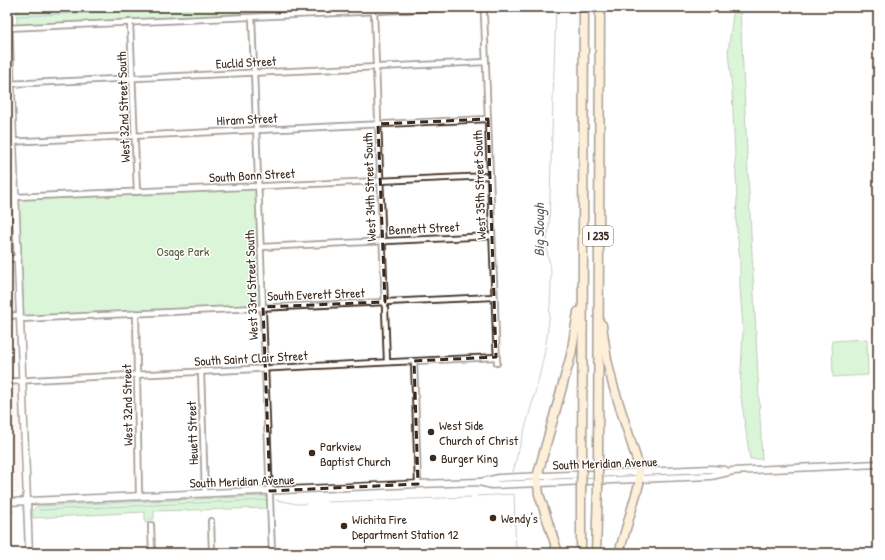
<svg xmlns="http://www.w3.org/2000/svg" width="885" height="560" viewBox="0 0 885 560" font-family="'Patrick Hand',sans-serif">
<style>
.built{fill:#feede8}
.green{fill:#b0e9ac;stroke:#768a65}
.lines{fill:none;stroke-linecap:round;stroke-linejoin:round}
.stream{stroke:#72899e;stroke-width:1}
.street-casing{stroke:#3b2a1e;stroke-width:8}
.secondary-casing{stroke:#3b2a1e;stroke-width:9}
.highway-casing{stroke:#3b2a1e;stroke-width:11}
.street{stroke:#fff;stroke-width:4.5}
.secondary{stroke:#fff;stroke-width:6}
.highway{stroke:#fcdcac;stroke-width:8}
.highway-bridge-casing{stroke:#3b2a1e;stroke-width:11;stroke-linecap:butt}
.highway-bridge{stroke:#fcdcac;stroke-width:8}
.marked{fill:none;stroke:#3b2a1e;stroke-width:3;stroke-dasharray:8 5;stroke-linejoin:round}
.poi-dot{fill:#3b2a1e;stroke:#fff;stroke-width:1.5}
.labels{text-anchor:middle;stroke-width:3;stroke-linejoin:round;paint-order:stroke}
.shield{fill:#fff;stroke:#766a62;stroke-width:1}
.shield-label{font-size:12px;font-weight:bold;fill:#3b2a1e}
.street-label{font-size:13px;fill:#3b2a1e;stroke:#fff}
.park-label{font-size:13px;fill:#585a42;stroke:#fff}
.poi-label{font-size:13px;fill:#3b2a1e;stroke:#fff;text-anchor:start}
.water-label{font-size:14px;font-style:italic;fill:#57595e;stroke:#fff}
</style>
<rect width="100%" height="100%" fill="#fff"/>
<filter id="ink" filterUnits="userSpaceOnUse"><feTurbulence type="fractalNoise" baseFrequency=".025" numOctaves="2"/><feDisplacementMap in="SourceGraphic" scale="8" xChannelSelector="R" yChannelSelector="G"/><feConvolveMatrix kernelMatrix="1 2 1 2 8 2 1 2 1" color-interpolation-filters="sRGB"/></filter>
<g filter="url(#ink)">
<path class="built" d="M 14,384 L 18,387 L 20,486 L 19,492 L 16,494 L 7,496 L 7,385 Z"/>
<g class="green">
<path d="M 17,7 L 417,7 L 17,25 Z"/>
<path d="M 734,7 L 740,7 L 762,459 L 750,459 L 740,390 L 743,329 L 740,287 L 740,261 L 736,220 L 737,199 L 732,89 L 728,52 Z"/>
<path d="M 256,189 L 261,306 L 24,316 L 19,200 Z"/>
<path d="M 867,339 L 868,375 L 833,377 L 832,341 Z"/>
<path d="M 264,496 L 268,498 L 268,508 L 154,511 L 154,519 L 150,519 L 145,523 L 145,512 L 33,518 C 32,513 33,508 38,506 Z"/>
</g>
<g class="lines">
<g class="stream">
<path d="M 18,16 L 229,7"/>
<path d="M 513,472 C 524,426 541,383 547,336 C 550,315 551,294 551,272 C 551,265 548,258 547,251 C 546,244 548,235 549,227 L 556,7"/>
<path d="M 477,496 L 514,494 L 516,553"/>
<path d="M 276,500 L 297,504 L 306,504"/>
<path d="M 327,502 L 471,497"/>
<path d="M 39,510 L 267,500"/>
<path d="M 7,511 L 14,511"/>
</g>
<g class="street-casing">
<g id="street">
<path d="M 481,7 L 483,9 L 484,14 L 497,363"/>
<path d="M 374,11 L 387,362"/>
<path d="M 252,17 L 272,553"/>
<path d="M 130,22 L 137,192"/>
<path d="M 7,28 L 467,7"/>
<path d="M 7,84 L 486,62"/>
<path d="M 7,142 L 488,119"/>
<path d="M 15,197 L 490,176"/>
<path d="M 7,200 L 15,200"/>
<path d="M 261,247 L 492,236"/>
<path d="M 7,259 L 18,258"/>
<path d="M 136,313 L 139,496"/>
<path d="M 7,316 L 20,315"/>
<path d="M 20,319 L 494,297"/>
<path d="M 414,361 L 418,484"/>
<path d="M 201,371 L 205,493"/>
<path d="M 7,382 L 31,380 L 496,357"/>
<path d="M 211,521 L 212,553"/>
<path d="M 151,525 L 152,553"/>
</g>
</g>
<g class="secondary-casing">
<g id="secondary">
<path d="M 8,7 L 29,553"/>
<path d="M 481,482 L 499,478 L 711,469 L 725,470"/>
<path d="M 7,502 L 418,484 L 479,482 L 492,485 L 711,476 L 733,471 L 878,464"/>
</g>
</g>
<g class="highway-casing">
<g id="highway">
<path d="M 602,325 L 607,360 L 613,385 L 639,467 L 639,484 L 619,553"/>
<path d="M 598,466 L 600,7"/>
<path d="M 582,467 L 584,7"/>
<path d="M 558,553 L 539,494 L 537,477 L 571,355 L 578,312"/>
<path d="M 581,553 L 581,489"/>
<path d="M 596,553 L 598,488"/>
</g>
</g>
<use href="#street" class="street"/>
<use href="#secondary" class="secondary"/>
<use href="#highway" class="highway"/>
<g class="highway-bridge-casing">
<g id="highway-bridge">
<path d="M 598,488 L 598,466"/>
<path d="M 581,489 L 582,467"/>
</g>
</g>
<use href="#highway-bridge" class="highway-bridge"/>
</g>
</g>
<path d="M0 0H885V560H0ZM 488,119 L 496,357 L 414,361 L 418,484 L 270,491 L 263,307 L 385,302 L 378,124 Z" fill="#fff" fill-opacity=".55" fill-rule="evenodd"/>
<path class="marked" d="M 488,119 L 496,357 L 414,361 L 418,484 L 270,491 L 263,307 L 385,302 L 378,124 Z"/>
<g class="poi-dot">
<circle cx="431" cy="432" r="4"/>
<circle cx="312" cy="453" r="4"/>
<circle cx="433" cy="458" r="4"/>
<circle cx="493" cy="518" r="4"/>
<circle cx="344" cy="526" r="4"/>
</g>
<g class="labels">
<rect class="shield" x="583" y="226" width="30" height="20" rx="3"/>
<g class="shield-label">
<text x="598" y="240">I 235</text>
</g>
<g class="street-label">
<text transform="translate(246 62) rotate(-3)" y="5">Euclid Street</text>
<text transform="translate(123 107) rotate(-92)" y="5">West 32nd Street South</text>
<text transform="translate(247 119) rotate(-3)" y="5">Hiram Street</text>
<text transform="translate(252 175) rotate(-3)" y="5">South Bonn Street</text>
<text transform="translate(479 185) rotate(-92)" y="5">West 35th Street South</text>
<text transform="translate(369 187) rotate(-92)" y="5">West 34th Street South</text>
<text transform="translate(424 228) rotate(-3)" y="5">Bennett Street</text>
<text transform="translate(251 285) rotate(-92)" y="5">West 33rd Street South</text>
<text transform="translate(316 294) rotate(-2)" y="5">South Everett Street</text>
<text transform="translate(251 358) rotate(-3)" y="5">South Saint Clair Street</text>
<text transform="translate(127 405) rotate(-91)" y="5">West 32nd Street</text>
<text transform="translate(192 433) rotate(-92)" y="5">Heuett Street</text>
<text transform="translate(605 463) rotate(-2)" y="5">South Meridian Avenue</text>
<text transform="translate(242 481) rotate(-2)" y="5">South Meridian Avenue</text>
</g>
<g class="park-label">
<text x="183" y="256">Osage Park</text>
</g>
<g class="poi-label">
<text x="439" y="430">West Side<tspan x="439" dy="15">Church of Christ</tspan></text>
<text x="320" y="451">Parkview<tspan x="320" dy="15">Baptist Church</tspan></text>
<text x="441" y="463">Burger King</text>
<text x="501" y="523">Wendy's</text>
<text x="352" y="524">Wichita Fire<tspan x="352" dy="15">Department Station 12</tspan></text>
</g>
<g class="water-label">
<text transform="translate(539 230) rotate(-90)" y="5">Big Slough</text>
</g>
</g>
<rect width="885" height="560" fill="none" stroke="#fff" stroke-width="24"/>
<rect x="12" y="12" width="861" height="536" fill="none" stroke="#3b2a1e" stroke-width="1.5" filter="url(#ink)"/>
</svg>
